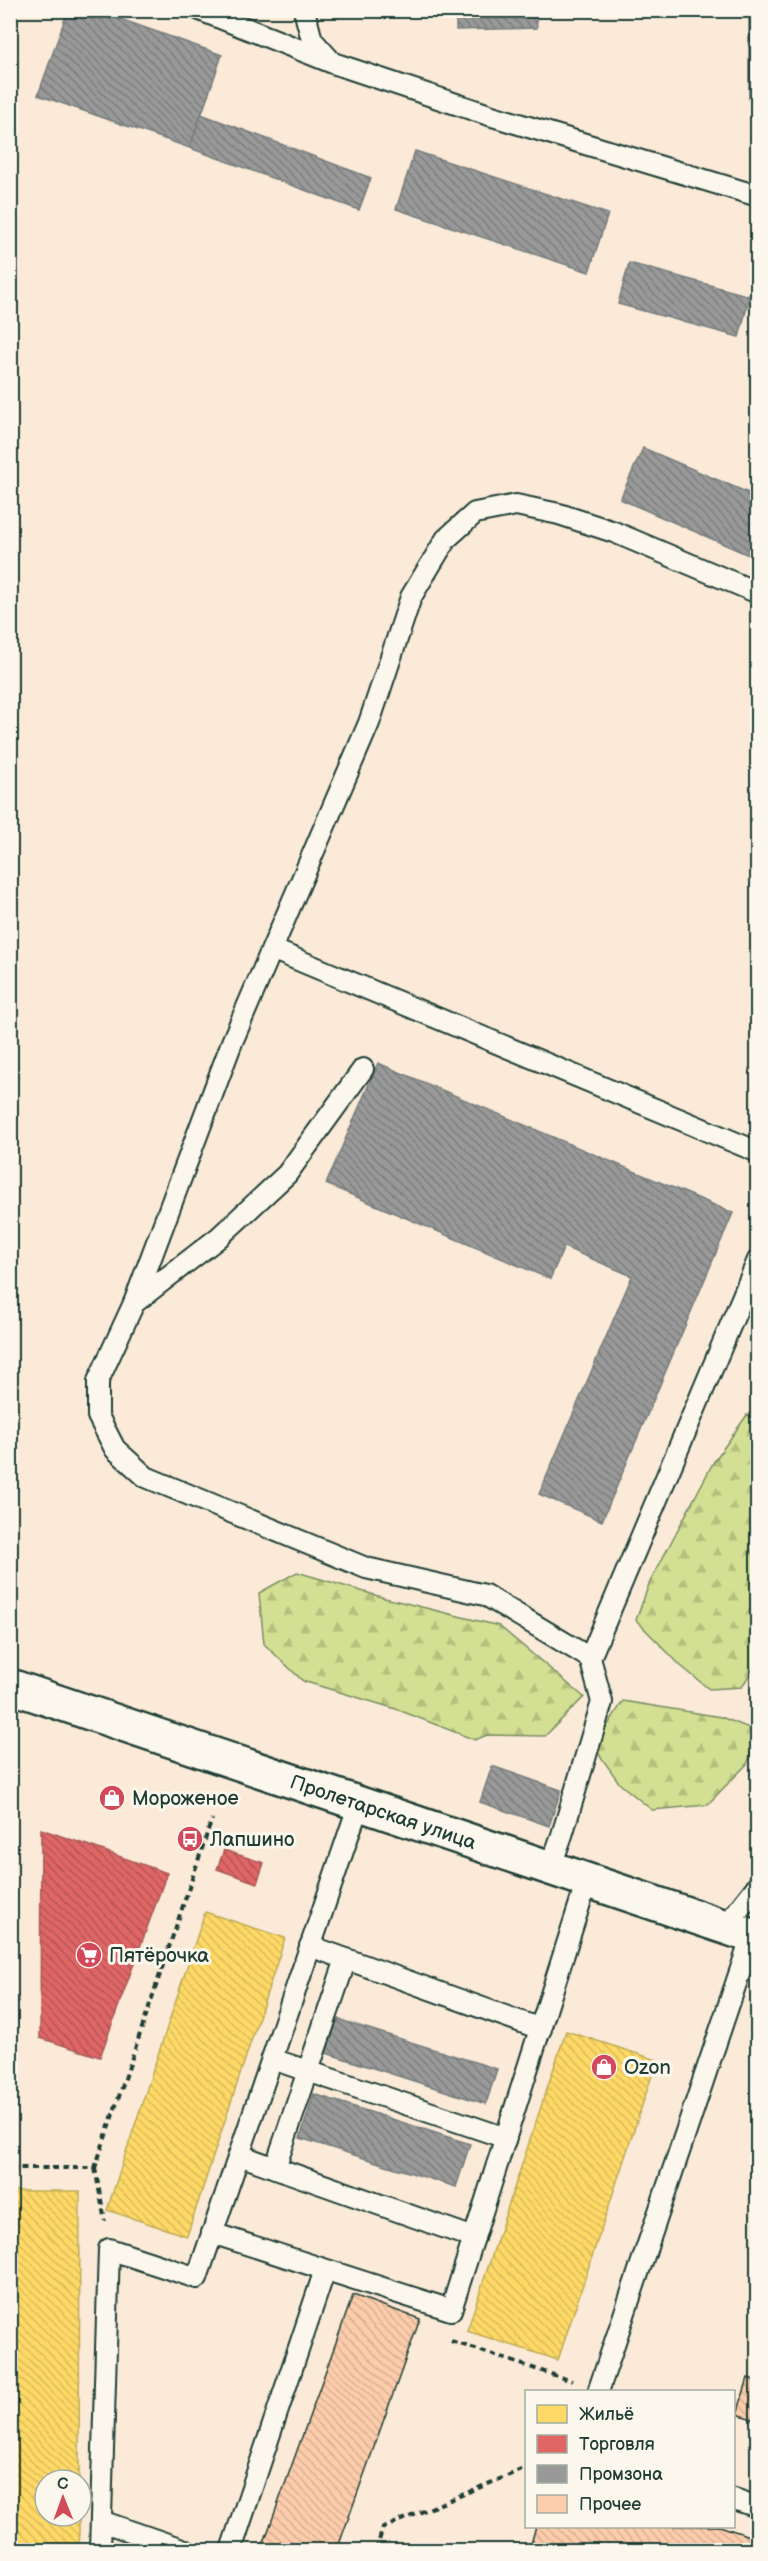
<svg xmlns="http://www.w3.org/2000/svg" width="768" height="2561" viewBox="0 0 768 2561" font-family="'Balsamiq Sans',sans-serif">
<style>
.forest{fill:url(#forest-firs);stroke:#798e63;stroke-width:1.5}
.homes{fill:url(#homes-back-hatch);stroke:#bcaa57;stroke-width:1.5}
.shops{fill:url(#shops-back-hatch);stroke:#a65a57;stroke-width:1.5}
.industry{fill:url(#industry-back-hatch);stroke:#747d7b;stroke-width:1.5}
.building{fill:url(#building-back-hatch);stroke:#1f3d34;stroke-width:1.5}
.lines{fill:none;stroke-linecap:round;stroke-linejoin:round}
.lane-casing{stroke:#1f3d34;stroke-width:24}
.secondary-casing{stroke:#1f3d34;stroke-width:38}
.path{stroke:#1f3d34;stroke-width:4;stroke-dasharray:6 4.5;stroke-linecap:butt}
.lane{stroke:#fbf7ec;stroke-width:20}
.secondary{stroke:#fbf7ec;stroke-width:33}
.labels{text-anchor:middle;stroke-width:6;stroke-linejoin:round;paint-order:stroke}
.poi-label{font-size:20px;fill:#1f3d34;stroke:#fbf7ec;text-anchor:start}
.street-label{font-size:20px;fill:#1f3d34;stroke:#fbf7ec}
</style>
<defs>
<pattern id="forest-firs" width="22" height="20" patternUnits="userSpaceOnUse" patternTransform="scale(1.5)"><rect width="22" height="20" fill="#d3df92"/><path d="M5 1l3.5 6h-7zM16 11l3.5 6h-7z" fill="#b5c07e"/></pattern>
<pattern id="homes-back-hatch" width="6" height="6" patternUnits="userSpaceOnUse" patternTransform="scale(1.5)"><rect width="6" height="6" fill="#ffd966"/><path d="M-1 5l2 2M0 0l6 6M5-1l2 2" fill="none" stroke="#dabb59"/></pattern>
<pattern id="shops-back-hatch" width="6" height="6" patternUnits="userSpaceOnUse" patternTransform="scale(1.5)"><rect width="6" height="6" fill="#e06666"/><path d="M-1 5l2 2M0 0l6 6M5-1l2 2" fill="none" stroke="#b55555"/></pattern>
<pattern id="industry-back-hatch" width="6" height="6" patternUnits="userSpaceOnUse" patternTransform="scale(1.5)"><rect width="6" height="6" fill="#999"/><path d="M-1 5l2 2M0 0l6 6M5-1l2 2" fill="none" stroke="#7c7e7e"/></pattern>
<pattern id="building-back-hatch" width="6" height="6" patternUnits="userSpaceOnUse" patternTransform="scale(1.5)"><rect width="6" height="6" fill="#fcccab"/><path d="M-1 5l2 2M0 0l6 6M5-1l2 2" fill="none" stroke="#d8b094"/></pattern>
</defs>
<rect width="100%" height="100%" fill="#fbead8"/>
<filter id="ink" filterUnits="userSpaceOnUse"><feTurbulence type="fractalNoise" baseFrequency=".0167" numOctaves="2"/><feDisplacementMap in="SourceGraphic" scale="12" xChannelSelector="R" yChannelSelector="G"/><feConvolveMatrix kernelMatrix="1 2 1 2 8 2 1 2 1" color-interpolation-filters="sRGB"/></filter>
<g filter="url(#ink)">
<g class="forest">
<path d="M 747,1415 L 758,1419 L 757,1662 L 742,1687 L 709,1689 L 681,1666 L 636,1620 L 649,1584 L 713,1463 Z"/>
<path d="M 297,1572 L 385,1598 L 499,1626 L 584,1697 L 545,1736 L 487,1735 L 475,1740 L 396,1709 L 303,1681 L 264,1644 L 259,1593 Z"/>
<path d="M 623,1701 L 721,1717 L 757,1731 L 757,1739 L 747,1764 L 707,1805 L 652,1810 L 620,1784 L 594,1747 Z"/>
</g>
<g class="homes">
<path d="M 205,1912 L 285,1938 L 187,2236 L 107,2210 Z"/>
<path d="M 566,2031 L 657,2060 L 558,2360 L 467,2331 Z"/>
<path d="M 10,2191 L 80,2191 L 79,2480 L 45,2480 L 45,2516 L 79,2516 L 79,2550 L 10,2550 Z"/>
</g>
<g class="shops">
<path d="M 41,1829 L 167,1873 L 100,2057 L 40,2038 Z"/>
<path d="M 224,1850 L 264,1863 L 257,1883 L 217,1869 Z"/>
</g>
<g class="industry">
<path d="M 68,10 L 95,10 L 222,55 L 190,148 L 38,95 Z"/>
<path d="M 456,10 L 536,10 L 537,28 L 456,30 Z"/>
<rect x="749" y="10" width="9" height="91"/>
<path d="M 201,114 L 371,178 L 359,210 L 190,148 Z"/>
<path d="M 415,151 L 608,214 L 589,272 L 396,209 Z"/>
<path d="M 629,263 L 750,296 L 739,337 L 618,304 Z"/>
<path d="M 643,448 L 758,497 L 758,559 L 620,499 Z"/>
<path d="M 378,1063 L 733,1213 L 602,1521 L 539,1494 L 632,1276 L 564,1247 L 550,1279 L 326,1184 Z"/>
<path d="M 492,1766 L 561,1790 L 549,1826 L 480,1802 Z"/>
<path d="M 337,2019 L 497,2069 L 486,2104 L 326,2053 Z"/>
<path d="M 314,2094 L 470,2144 L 456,2187 L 300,2138 Z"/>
</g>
<g class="building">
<path d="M 353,2295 L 420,2319 L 337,2550 L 268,2550 L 262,2548 Z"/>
<path d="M 748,2378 L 758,2381 L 758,2421 L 737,2414 Z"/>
<path d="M 536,2526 L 720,2526 L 758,2539 L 758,2550 L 552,2550 L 531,2544 Z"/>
</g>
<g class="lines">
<g class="lane-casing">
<g id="lane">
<path d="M 200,10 L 333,63 L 489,115 L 758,196"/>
<path d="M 304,10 L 312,40 L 330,60"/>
<path d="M 758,593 L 614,532 L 559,514 L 516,505 L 475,513 L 446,539 L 411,597 L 369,723 L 232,1042 L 134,1303 L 98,1381 L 98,1416 L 115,1449 L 146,1477 L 366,1568 L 485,1595 L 590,1658 L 758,1260"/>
<path d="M 274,950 L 758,1152"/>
<path d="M 134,1303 L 218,1238 L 287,1174 L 363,1069"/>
<path d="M 550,1868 L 562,1835 L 602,1702 L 590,1658"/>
<path d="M 725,1927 L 758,1885"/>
<path d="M 310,1946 L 541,2029"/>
<path d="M 272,2059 L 506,2138"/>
<path d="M 239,2155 L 474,2238"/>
<path d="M 275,2168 L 346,1959"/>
<path d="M 212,2233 L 451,2310 L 587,1881"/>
<path d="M 598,2392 L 752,1936"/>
<path d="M 734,2499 L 758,2507"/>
<path d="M 101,2521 L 185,2550"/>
<path d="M 100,2550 L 109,2249 L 197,2278 L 359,1804"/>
<path d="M 231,2550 L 325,2270"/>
</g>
</g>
<g class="secondary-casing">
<g id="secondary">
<path id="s1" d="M 10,1686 L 758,1938"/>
</g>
</g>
<g class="path">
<path d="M 10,2168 L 95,2168 L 212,1819"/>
<path d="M 95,2168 L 105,2221"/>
<path d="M 451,2341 L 572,2381"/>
<path d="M 376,2550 L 383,2528 L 526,2468"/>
</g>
<use href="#lane" class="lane"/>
<use href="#secondary" class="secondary"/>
</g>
</g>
<defs>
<g id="shop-disc" transform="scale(1.35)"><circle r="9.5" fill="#d1495b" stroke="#fbf7ec"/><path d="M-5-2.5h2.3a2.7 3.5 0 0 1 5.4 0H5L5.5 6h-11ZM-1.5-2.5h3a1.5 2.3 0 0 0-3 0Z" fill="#fff"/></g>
<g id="bus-disc" transform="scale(1.35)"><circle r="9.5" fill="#d1495b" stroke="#fbf7ec"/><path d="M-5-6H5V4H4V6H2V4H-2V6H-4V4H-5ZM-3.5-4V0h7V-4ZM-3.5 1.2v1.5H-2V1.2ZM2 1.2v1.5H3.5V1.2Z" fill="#fff"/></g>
<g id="supermarket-disc" transform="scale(1.35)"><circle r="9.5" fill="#d1495b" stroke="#fbf7ec"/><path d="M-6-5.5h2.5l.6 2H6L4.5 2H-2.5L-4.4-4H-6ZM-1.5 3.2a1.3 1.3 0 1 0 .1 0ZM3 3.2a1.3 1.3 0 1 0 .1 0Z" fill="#fff"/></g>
</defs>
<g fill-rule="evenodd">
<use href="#shop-disc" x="112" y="1798"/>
<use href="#bus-disc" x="190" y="1839"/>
<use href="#supermarket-disc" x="89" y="1955"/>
<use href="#shop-disc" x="604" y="2067"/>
</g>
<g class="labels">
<g class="poi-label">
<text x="132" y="1805">Мороженое</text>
<text x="210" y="1846">Лапшино</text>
<text x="109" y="1962">Пятёрочка</text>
<text x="624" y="2074">Ozon</text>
</g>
<g class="street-label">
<text dy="7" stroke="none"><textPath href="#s1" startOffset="394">Пролетарская улица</textPath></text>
</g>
</g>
<rect width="768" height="2561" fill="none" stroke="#fbf7ec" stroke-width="36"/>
<rect x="18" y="18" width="732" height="2525" fill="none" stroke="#1f3d34" stroke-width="2" filter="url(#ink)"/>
<rect x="525" y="2390" width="210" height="138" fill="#fbf7ec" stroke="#a3ada2" stroke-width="1.5"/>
<rect x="537" y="2405" width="30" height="18" fill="#ffd966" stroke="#a3ada2" stroke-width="1.5"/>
<text x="579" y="2420" font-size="18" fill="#1f3d34">Жильё</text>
<rect x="537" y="2435" width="30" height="18" fill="#e06666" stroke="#a3ada2" stroke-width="1.5"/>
<text x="579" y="2450" font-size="18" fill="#1f3d34">Торговля</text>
<rect x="537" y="2465" width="30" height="18" fill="#999999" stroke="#a3ada2" stroke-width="1.5"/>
<text x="579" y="2480" font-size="18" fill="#1f3d34">Промзона</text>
<rect x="537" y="2495" width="30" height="18" fill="#fcccab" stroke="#a3ada2" stroke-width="1.5"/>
<text x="579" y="2510" font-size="18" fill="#1f3d34">Прочее</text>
<g transform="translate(63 2498) rotate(359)"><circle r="28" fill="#fbf7ec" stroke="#a3ada2" stroke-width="1.5"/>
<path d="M0-4.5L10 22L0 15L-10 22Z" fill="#d1495b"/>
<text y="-9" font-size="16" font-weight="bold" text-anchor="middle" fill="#1f3d34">С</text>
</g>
</svg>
